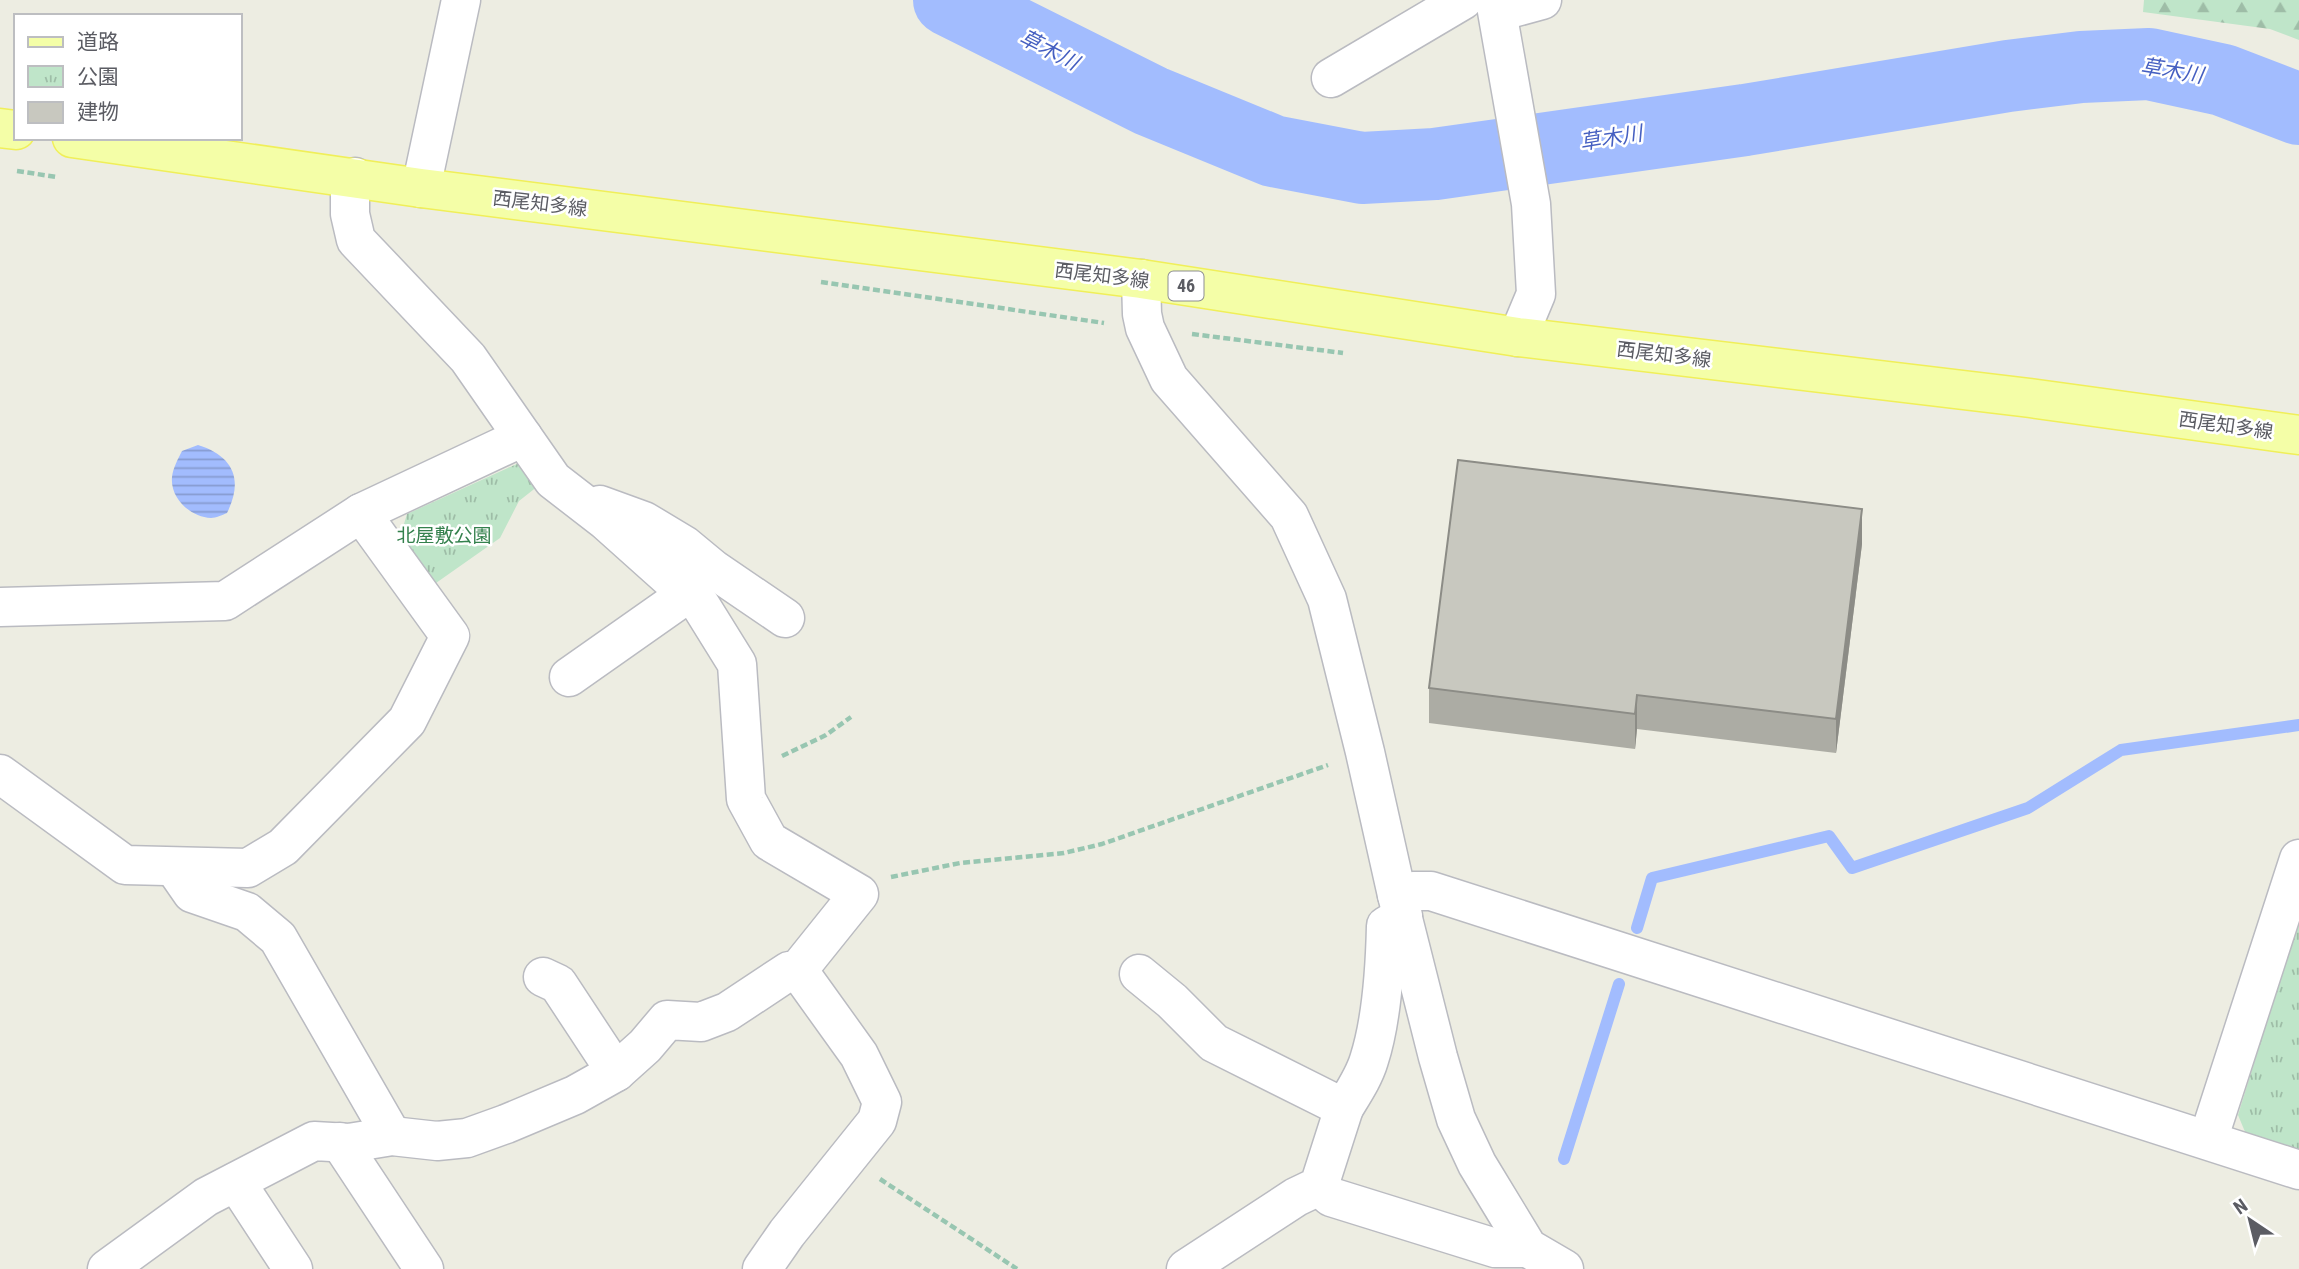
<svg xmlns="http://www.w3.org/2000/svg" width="2299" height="1269" viewBox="0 0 2299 1269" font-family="'Roboto Condensed','Noto Sans JP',sans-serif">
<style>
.forest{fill:url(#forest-firs)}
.park{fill:url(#park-tufts)}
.water{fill:url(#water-rules)}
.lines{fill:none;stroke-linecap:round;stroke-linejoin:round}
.stream{stroke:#a2bcfe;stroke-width:12}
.river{stroke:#a2bcfe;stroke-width:72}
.street-casing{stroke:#babbc1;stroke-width:41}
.primary-casing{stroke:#f0ef59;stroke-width:41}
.path{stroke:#98c6b1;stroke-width:4.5;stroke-dasharray:7 3.5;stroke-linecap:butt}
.street{stroke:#fff;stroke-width:38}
.primary{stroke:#f4fea7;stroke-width:38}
.wall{fill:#acaca4}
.shaded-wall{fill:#8c8c86}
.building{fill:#c8c8bf;stroke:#8c8c86;stroke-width:2}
.labels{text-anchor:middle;stroke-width:5;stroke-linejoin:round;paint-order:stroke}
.shield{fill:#fff;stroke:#8c8d92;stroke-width:2}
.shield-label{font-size:18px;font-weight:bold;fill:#5b5c63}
.street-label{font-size:19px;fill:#5b5c63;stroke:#fff}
.park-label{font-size:19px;fill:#34814d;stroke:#fff}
.water-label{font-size:21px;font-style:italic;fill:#455fc1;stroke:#fff}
</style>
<defs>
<pattern id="forest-firs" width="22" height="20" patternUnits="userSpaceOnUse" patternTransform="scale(1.75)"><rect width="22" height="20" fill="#bfe5c9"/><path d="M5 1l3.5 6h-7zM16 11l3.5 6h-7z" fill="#9ebda7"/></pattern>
<pattern id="park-tufts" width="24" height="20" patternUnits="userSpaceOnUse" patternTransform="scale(1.75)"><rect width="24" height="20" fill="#bfe5c9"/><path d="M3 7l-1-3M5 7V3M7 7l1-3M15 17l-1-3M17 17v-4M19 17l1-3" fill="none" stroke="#9ebda7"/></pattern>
<pattern id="water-rules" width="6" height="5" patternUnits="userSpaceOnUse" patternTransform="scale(1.75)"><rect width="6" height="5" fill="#a2bcfe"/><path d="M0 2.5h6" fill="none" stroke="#879cd1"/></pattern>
</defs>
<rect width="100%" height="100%" fill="#edede2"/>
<path class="forest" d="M 2144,0 L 2299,0 L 2299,40 L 2270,29 L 2143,12 Z"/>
<g class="park">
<path d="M 519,463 L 538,486 L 519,501 L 500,538 L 436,583 L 400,537 L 407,514 Z"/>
<path d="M 2299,917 L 2299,1155 L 2248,1139 L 2238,1115 Z"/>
</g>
<path class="water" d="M 198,445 C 233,456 244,479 227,513 C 222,515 216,518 211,518 C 190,517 170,498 172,477 C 173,468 178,459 182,451 Z"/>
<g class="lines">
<g class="stream">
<path d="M 1637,928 L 1652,878 L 1829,836 L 1852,868 L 2028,808 L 2121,750 L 2299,725"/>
<path d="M 1564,1159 L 1619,984"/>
</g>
<path class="river" d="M 949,0 L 1151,101 L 1273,151 L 1362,168 L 1435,164 L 1745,120 L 2008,76 L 2081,67 L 2149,64 L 2223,80 L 2299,109"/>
<g class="street-casing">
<g id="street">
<path d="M 1495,0 L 1531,204 L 1536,294 L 1518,337"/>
<path d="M 1498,12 L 1542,0"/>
<path d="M 1331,78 L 1463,0"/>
<path d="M 421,188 L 461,0"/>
<path d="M 1141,279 L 1142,314 L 1145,328 L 1169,379 L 1289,516 L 1327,599 L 1365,752 L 1397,895 L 1438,1057 L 1456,1119 L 1477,1164 L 1528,1248 L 1564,1269"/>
<path d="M 600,505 L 644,521 L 684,545 L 713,569 L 785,618"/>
<path d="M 0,607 L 225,601 L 361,513 L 523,437"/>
<path d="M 569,677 L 687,594"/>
<path d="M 0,774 L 125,865 L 248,868 L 283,847 L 407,721 L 450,636 L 361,513"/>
<path d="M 174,867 L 192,893 L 247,912 L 278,938 L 392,1136"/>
<path d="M 1397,895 L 1413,891 L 1431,891 L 2299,1170"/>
<path d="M 1139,974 L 1172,1001 L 1214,1043 L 1344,1108 L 1319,1186 L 1296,1197 L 1186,1269"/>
<path d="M 543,977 L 558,984 L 616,1072"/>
<path d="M 1344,1108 C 1353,1093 1364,1077 1369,1060 C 1382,1020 1385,969 1386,926 L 1403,916"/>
<path d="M 2208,1140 L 2299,859"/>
<path d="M 340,1142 L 424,1269"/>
<path d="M 236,1182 L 293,1269"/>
<path d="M 1319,1186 L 1331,1197 L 1495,1248 L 1528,1248"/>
<path d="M 107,1269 L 206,1197 L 314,1141 L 349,1143 L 392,1136 L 437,1141 L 467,1138 L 506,1124 L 575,1095 L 616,1072 L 645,1046 L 667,1020 L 701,1022 L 727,1012 L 789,971 L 798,970 L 859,894 L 769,841 L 746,799 L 737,664 L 701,606 L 606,521 L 553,480 L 468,358 L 356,240 L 350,214 L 350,195 L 355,177"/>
<path d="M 762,1269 L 787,1233 L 877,1121 L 882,1102 L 859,1055 L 798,970"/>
</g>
</g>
<g class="primary-casing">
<g id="primary">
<path d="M 0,128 L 16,130"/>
<path d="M 72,138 L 421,188 L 1141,279 L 1518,337 L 2030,398 L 2299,435"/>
</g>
</g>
<g class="path">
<path d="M 17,171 L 57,177"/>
<path d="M 821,282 L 1104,323"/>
<path d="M 1192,334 L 1343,353"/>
<path d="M 782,756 L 826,735 L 851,717"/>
<path d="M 891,877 L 960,863 L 1064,853 L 1102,844 L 1328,765"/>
<path d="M 880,1179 L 1017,1269"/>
</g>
<use href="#street" class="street"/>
<use href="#primary" class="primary"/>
</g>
<path class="wall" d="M 1862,544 L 1836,753 L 1637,729 L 1635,749 L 1429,723 L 1429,688 Z"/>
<g class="shaded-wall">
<path d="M 1862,509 L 1862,544 L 1836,753 L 1836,719 Z"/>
<path d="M 1637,695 L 1637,729 L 1635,749 L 1635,714 Z"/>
</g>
<path class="building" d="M 1458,460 L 1862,509 L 1836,719 L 1637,695 L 1635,714 L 1429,688 Z"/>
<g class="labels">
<rect class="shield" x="1168.5" y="271.5" width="35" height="29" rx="5"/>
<g class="shield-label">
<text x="1186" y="292">46</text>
</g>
<g class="street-label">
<text transform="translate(540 203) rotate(7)" y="7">西尾知多線</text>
<text transform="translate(1102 275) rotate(7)" y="7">西尾知多線</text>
<text transform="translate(1664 354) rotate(7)" y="7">西尾知多線</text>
<text transform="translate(2226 425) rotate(8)" y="7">西尾知多線</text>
</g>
<g class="park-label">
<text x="444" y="542">北屋敷公園</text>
</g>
<g class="water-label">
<text transform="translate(1049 50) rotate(27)" y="7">草木川</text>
<text transform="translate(2172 71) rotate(9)" y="7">草木川</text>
<text transform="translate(1611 138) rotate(-9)" y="7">草木川</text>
</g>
</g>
<rect x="14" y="14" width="228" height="126" fill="#ffffff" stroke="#bdbec1" stroke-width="2"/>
<rect x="28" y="37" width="35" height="10" fill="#f4fea7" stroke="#bdbec1" stroke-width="2"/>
<text x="77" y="49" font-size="21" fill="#5b5c63">道路</text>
<rect x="28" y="66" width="35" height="21" fill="url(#park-tufts)" stroke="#bdbec1" stroke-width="2"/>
<text x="77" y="84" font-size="21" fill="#5b5c63">公園</text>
<rect x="28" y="102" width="35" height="21" fill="#c8c8bf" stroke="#bdbec1" stroke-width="2"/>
<text x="77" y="119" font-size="21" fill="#5b5c63">建物</text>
<g transform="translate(2250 1220) rotate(325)" stroke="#ffffff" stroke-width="5" paint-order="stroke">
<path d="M0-5L12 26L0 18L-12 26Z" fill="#5b5c63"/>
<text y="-10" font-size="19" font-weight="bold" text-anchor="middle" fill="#5b5c63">N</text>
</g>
</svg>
